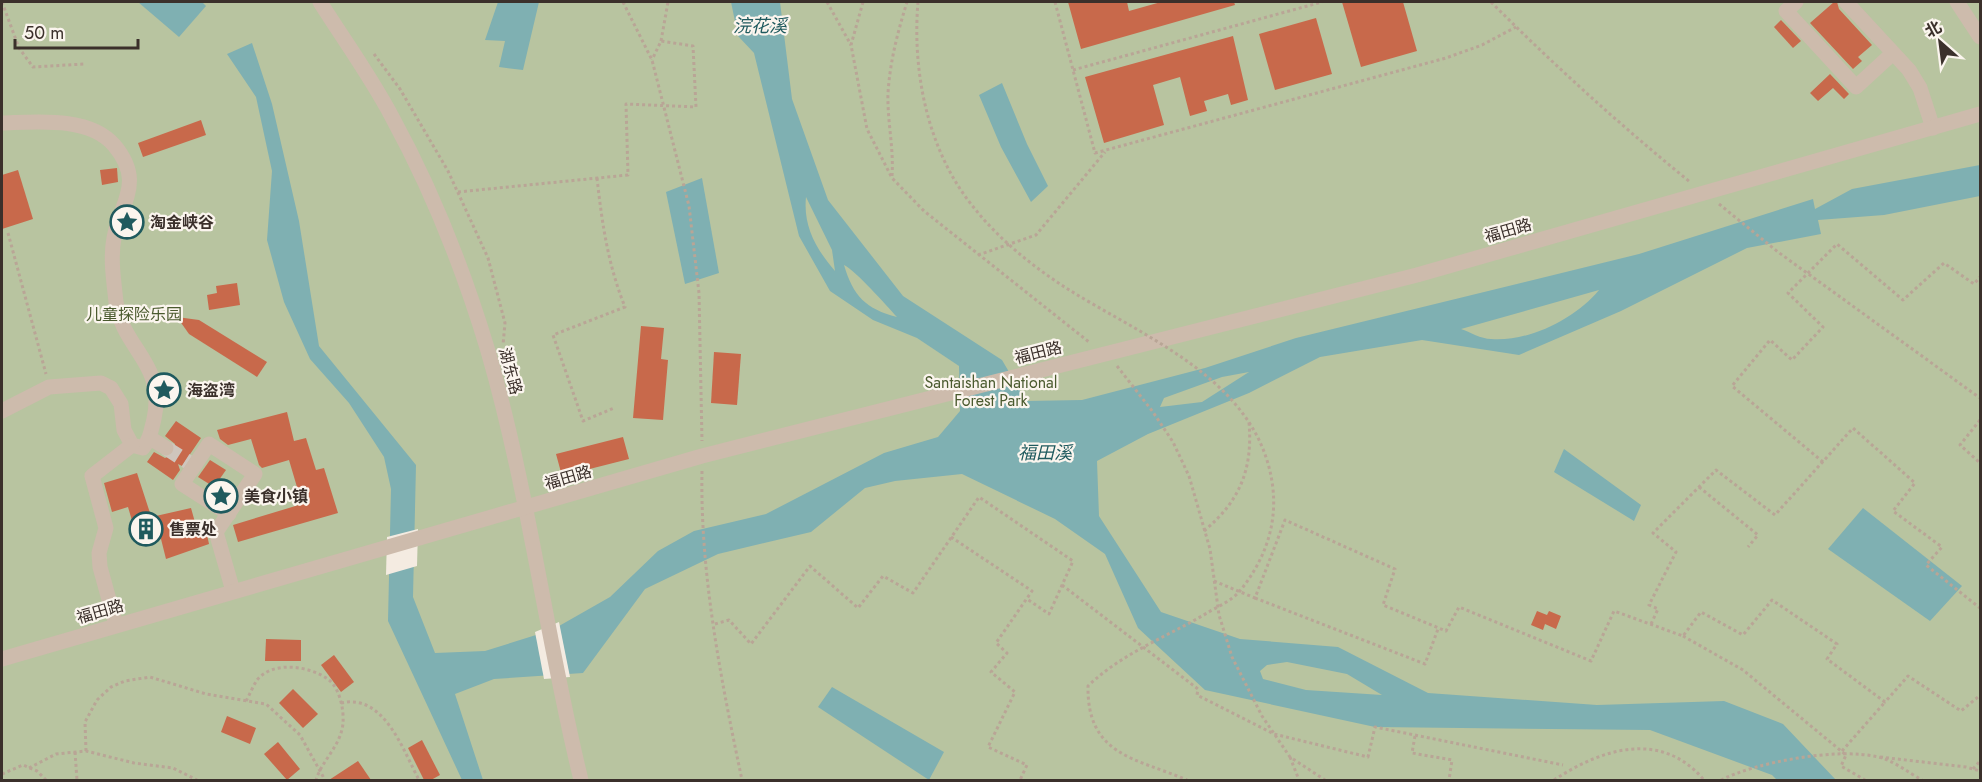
<svg xmlns="http://www.w3.org/2000/svg" width="1982" height="782" viewBox="0 0 1982 782" font-family="Jost,'Noto Sans SC',sans-serif">
<style>
.green{fill:#b8c4a0}
.water{fill:#7fb0b2;fill-rule:evenodd}
.pier{fill:#f4ebe1}
.building{fill:#c8694b}
.lines{fill:none;stroke-linecap:round;stroke-linejoin:round}
.minor-tunnel{stroke:#cfc6bd;stroke-width:15;stroke-dasharray:15 8;stroke-linecap:butt}
.path{stroke:#b9a596;stroke-width:3;stroke-dasharray:3 3;stroke-linecap:butt}
.minor{stroke:#cdbbac;stroke-width:15}
.path-bridge{stroke:#b9a596;stroke-width:3;stroke-dasharray:3 3;stroke-linecap:butt}
.labels{text-anchor:middle;stroke-width:4.5;stroke-linejoin:round;paint-order:stroke}
.poi-label{font-size:16px;font-weight:bold;fill:#3b302b;stroke:#fbf5ee;text-anchor:start}
.street-label{font-size:16px;fill:#3b302b;stroke:#fbf5ee}
.park-label{font-size:16px;fill:#4a5a2e;stroke:#fbf5ee}
.water-label{font-size:18px;font-style:italic;fill:#1f5a5e;stroke:#fbf5ee}
</style>
<rect width="100%" height="100%" fill="#f4ebe1"/>
<rect class="green" x="2" y="2" width="1978" height="778"/>
<g class="water">
<path d="M 138,2 L 202,2 L 206,6 L 179,37 Z"/>
<path d="M 498,2 L 539,2 L 523,70 L 499,67 L 505,41 L 485,40 Z"/>
<path d="M 731,2 L 780,2 L 792,99 L 828,200 L 903,296 L 1002,360 L 1026,401 L 1082,400 L 1205,368 L 1296,338 L 1639,254 L 1813,199 L 1815,209 L 1852,189 L 1980,165 L 1980,196 L 1884,215 L 1818,220 L 1821,234 L 1747,248 L 1621,311 L 1519,355 L 1422,340 L 1320,357 L 1249,393 L 1148,434 L 1097,461 L 1099,516 L 1161,612 L 1240,639 L 1338,647 L 1428,693 L 1597,705 L 1724,701 L 1783,724 L 1836,780 L 1777,780 L 1772,775 L 1650,730 L 1375,727 L 1205,690 L 1138,628 L 1105,554 L 1055,519 L 962,474 L 895,481 L 865,488 L 811,532 L 718,554 L 645,589 L 583,673 L 494,679 L 455,694 L 483,780 L 462,780 L 388,621 L 391,489 L 384,457 L 349,403 L 310,359 L 284,302 L 267,240 L 272,171 L 256,97 L 227,54 L 252,43 L 272,104 L 299,221 L 319,346 L 416,465 L 413,597 L 435,653 L 485,651 L 552,630 L 610,597 L 658,551 L 694,531 L 766,514 L 884,453 L 938,437 L 960,411 L 959,366 L 917,338 L 873,320 L 830,291 L 799,236 L 754,53 L 738,36 ZM 806,197 L 832,250 L 835,271 C 816,249 803,226 806,197 ZM 844,265 C 855,270 887,306 897,317 C 866,309 853,296 844,265 ZM 1599,290 C 1575,319 1529,342 1491,339 C 1481,339 1470,332 1461,329 ZM 1249,372 L 1202,402 L 1160,407 L 1164,398 L 1222,377 ZM 1287,662 L 1347,674 L 1382,695 L 1306,690 L 1263,679 L 1260,671 L 1267,665 Z"/>
<path d="M 1002,83 L 1027,144 L 1048,186 L 1031,202 L 1001,147 L 979,95 Z"/>
<path d="M 702,178 L 719,273 L 685,284 L 666,192 Z"/>
<path d="M 1564,449 L 1641,505 L 1634,521 L 1554,472 Z"/>
<path d="M 1863,508 L 1962,586 L 1930,621 L 1828,549 Z"/>
<path d="M 832,687 L 944,752 L 929,780 L 818,707 Z"/>
</g>
<g class="pier">
<path d="M 418,529 L 417,566 L 386,575 L 387,537 Z"/>
<path d="M 559,622 L 570,677 L 544,679 L 535,632 Z"/>
</g>
<g class="building">
<path d="M 1068,2 L 1127,2 L 1129,11 L 1161,2 L 1234,2 L 1235,5 L 1081,49 Z"/>
<path d="M 1342,2 L 1403,2 L 1417,51 L 1361,67 Z"/>
<path d="M 1834,2 L 1837,2 L 1839,9 L 1872,45 L 1858,57 L 1862,61 L 1853,69 L 1810,23 Z"/>
<path d="M 1316,18 L 1332,74 L 1275,90 L 1259,34 Z"/>
<path d="M 1781,20 L 1801,41 L 1793,48 L 1774,27 Z"/>
<path d="M 1233,36 L 1248,100 L 1231,105 L 1228,94 L 1204,101 L 1207,111 L 1190,116 L 1180,77 L 1153,85 L 1164,125 L 1104,143 L 1085,77 Z"/>
<path d="M 1830,74 L 1849,94 L 1844,99 L 1833,88 L 1818,101 L 1810,93 Z"/>
<path d="M 201,120 L 206,135 L 143,157 L 138,143 Z"/>
<path d="M 117,168 L 118,182 L 102,185 L 100,170 Z"/>
<path d="M 18,170 L 33,219 L 2,229 L 2,175 Z"/>
<path d="M 237,283 L 240,305 L 209,310 L 207,295 L 217,293 L 216,286 Z"/>
<path d="M 177,317 L 199,320 L 267,362 L 257,377 L 189,334 Z"/>
<path d="M 641,326 L 664,328 L 661,359 L 668,360 L 663,420 L 633,418 Z"/>
<path d="M 714,352 L 741,354 L 737,405 L 711,403 Z"/>
<path d="M 287,412 L 294,441 L 306,438 L 316,470 L 324,468 L 338,513 L 238,542 L 233,525 L 302,504 L 289,460 L 262,468 L 259,465 L 251,439 L 228,445 L 220,439 L 217,430 Z"/>
<path d="M 176,421 L 201,438 L 182,466 L 178,464 L 180,470 L 173,480 L 147,462 L 154,452 L 165,458 L 174,454 L 175,444 L 165,436 Z"/>
<path d="M 623,437 L 629,459 L 562,476 L 556,454 Z"/>
<path d="M 210,460 L 226,470 L 214,487 L 198,477 Z"/>
<path d="M 137,473 L 150,513 L 147,518 L 191,508 L 198,533 L 206,530 L 209,544 L 166,559 L 160,535 L 138,541 L 128,507 L 112,512 L 104,483 Z"/>
<path d="M 1537,611 L 1547,615 L 1549,611 L 1561,616 L 1556,629 L 1545,624 L 1543,630 L 1531,625 Z"/>
<path d="M 266,639 L 301,640 L 301,661 L 265,661 Z"/>
<path d="M 334,655 L 354,682 L 341,692 L 321,665 Z"/>
<path d="M 293,689 L 318,714 L 303,728 L 279,703 Z"/>
<path d="M 227,716 L 256,728 L 250,744 L 221,732 Z"/>
<path d="M 422,740 L 440,775 L 431,780 L 424,780 L 408,748 Z"/>
<path d="M 278,742 L 300,769 L 287,780 L 264,754 Z"/>
<path d="M 358,761 L 371,780 L 329,780 Z"/>
</g>
<g class="lines">
<path class="minor-tunnel" d="M 166,448 L 188,462"/>
<g class="path">
<path d="M 2,2 L 19,48 L 33,67 L 84,64"/>
<path d="M 623,2 L 652,60 L 689,206 L 699,293 L 702,441"/>
<path d="M 827,2 L 851,45"/>
<path d="M 863,2 L 851,45 L 867,129 L 892,178 L 924,211 L 1089,342"/>
<path d="M 1055,2 L 1095,153 L 1446,58 L 1482,45 L 1516,27"/>
<path d="M 1491,2 C 1554,65 1620,125 1690,182"/>
<path d="M 661,41 L 668,2"/>
<path d="M 374,54 L 400,89 L 448,171 L 488,258 L 505,323 L 503,345"/>
<path d="M 1073,70 L 1322,2"/>
<path d="M 892,176 C 894,148 887,120 888,93 C 890,61 898,31 907,2"/>
<path d="M 597,178 C 602,223 608,265 625,307 L 553,335 L 583,421 L 614,408"/>
<path d="M 458,192 L 628,175 L 626,104 L 696,107 L 693,46 L 661,41 L 652,60"/>
<path d="M 1719,204 L 1778,252 L 1980,398"/>
<path d="M 8,233 L 46,374"/>
<path d="M 978,255 L 1036,235 L 1105,152"/>
<path d="M 1117,366 L 1153,412 L 1173,442 L 1189,476 L 1210,549 L 1219,615 L 1232,657 L 1262,716 L 1290,757 L 1325,780"/>
<path d="M 1980,420 L 1960,445 L 1980,463"/>
<path d="M 1823,462 L 1732,386 L 1770,340 L 1792,360 L 1823,327 L 1788,293 L 1837,244 L 1903,300 L 1944,263 L 1974,284 L 1980,277"/>
<path d="M 702,471 C 700,574 721,680 742,780"/>
<path d="M 1699,487 L 1758,535 L 1748,547"/>
<path d="M 1204,531 C 1240,501 1253,469 1249,422"/>
<path d="M 951,537 L 1032,591 L 996,643 L 1007,653 L 991,672 L 1015,692 L 988,747 L 1027,765 L 1020,780"/>
<path d="M 1214,581 L 1255,598 L 1285,520 L 1395,569 L 1383,605 L 1446,631 L 1459,607 L 1591,661 L 1614,611 L 1683,636 L 1701,612 L 1743,635 L 1772,600 L 1837,644 L 1827,659 L 1885,702 L 1908,676 L 1961,711 L 1978,697 L 1980,699"/>
<path d="M 1062,585 L 1198,689 L 1197,695 L 1274,734 L 1368,757 L 1375,727 L 1563,765"/>
<path d="M 1255,598 L 1425,664 L 1438,629"/>
<path d="M 715,624 L 729,620 L 751,644 L 810,566 L 858,608 L 883,576 L 913,593 L 979,497 L 1073,561 L 1049,614 L 1027,599"/>
<path d="M 1651,624 L 1658,609 L 1649,605 L 1676,552 L 1653,533 L 1716,470 L 1775,515 L 1853,428 L 1915,483 L 1893,511 L 1942,547 L 1926,565 L 1980,608"/>
<path d="M 1683,636 L 1743,670 L 1846,755 L 1841,766 L 1865,780"/>
<path d="M 246,701 C 250,694 253,686 257,680 C 273,660 311,666 329,680 C 340,689 344,710 343,723 C 341,746 322,760 316,780"/>
<path d="M 341,703 C 384,693 403,750 419,780"/>
<path d="M 1415,736 L 1412,753 L 1452,760 L 1449,780"/>
<path d="M 86,751 L 85,722 L 97,700 L 111,687 L 125,681 L 150,677 L 206,694 L 266,704 L 300,735 L 325,780"/>
<path d="M 1842,751 L 1885,702"/>
<path d="M 75,752 L 77,780"/>
<path d="M 1290,757 L 1299,780"/>
<path d="M 1880,757 L 1966,767 L 1980,771"/>
<path d="M 29,768 L 56,754 L 86,751 L 134,763 L 173,768 L 197,780"/>
<path d="M 1973,769 L 1980,761"/>
<path d="M 2,774 L 23,765 L 37,771 L 46,780"/>
<path d="M 1554,780 C 1601,749 1661,729 1704,780"/>
<path d="M 1721,780 C 1757,762 1838,747 1878,757 C 1893,760 1909,773 1922,780"/>
</g>
<g class="minor">
<path d="M 320,2 C 344,40 371,77 392,117 C 432,190 464,271 488,351 C 529,492 546,638 581,780"/>
<path d="M 1796,2 L 1786,11 L 1856,87 L 1893,53"/>
<path d="M 1846,2 L 1909,70 L 1920,88 L 1933,128"/>
<path d="M 1957,2 L 1980,37"/>
<path d="M 2,123 C 36,122 89,116 114,145 C 145,182 121,201 114,238 C 110,259 114,282 116,302 C 123,350 166,363 154,419 C 151,431 150,439 143,448 L 132,445 L 124,430 L 121,404 L 111,388 L 101,383 L 49,387 L 2,411"/>
<path d="M 150,438 L 166,448"/>
<path d="M 229,514 L 182,484 L 209,444 L 255,474 L 216,532 L 233,591"/>
<path d="M 116,625 L 100,567 L 99,553 L 106,528 L 92,476 L 132,445"/>
<path d="M 2,659 L 702,456 L 1417,275 L 1980,114"/>
</g>
<path class="path-bridge" d="M 918,2 C 912,73 928,153 975,209 C 999,239 1031,265 1063,286 C 1144,338 1261,380 1273,489 C 1277,528 1263,563 1239,592 C 1231,601 1217,607 1207,613 C 1167,637 1122,653 1088,686 C 1087,756 1136,758 1187,780"/>
</g>
<defs>
<g id="sight-ring" transform="scale(1.725)"><circle r="9.5" fill="#fbf5ee" stroke="#1f5a5e" stroke-width="1.5"/><path d="M0-6L1.8-2.2L6-1.7L2.9 1.2L3.7 5.4L0 3.3L-3.7 5.4L-2.9 1.2L-6-1.7L-1.8-2.2Z" fill="#1f5a5e"/></g>
<g id="building-ring" transform="scale(1.725)"><circle r="9.5" fill="#fbf5ee" stroke="#1f5a5e" stroke-width="1.5"/><path d="M-4-6H4V6H1V3H-1V6H-4ZM-2.5-4.3h1.7v1.8h-1.7ZM.8-4.3h1.7v1.8H.8ZM-2.5-1h1.7V.8h-1.7ZM.8-1h1.7V.8H.8Z" fill="#1f5a5e"/></g>
</defs>
<g fill-rule="evenodd">
<use href="#sight-ring" x="127" y="222"/>
<use href="#sight-ring" x="164" y="390"/>
<use href="#sight-ring" x="221" y="496"/>
<use href="#building-ring" x="146" y="529"/>
</g>
<g class="labels">
<g class="poi-label">
<text x="150" y="228">淘金峡谷</text>
<text x="187" y="396">海盗湾</text>
<text x="244" y="502">美食小镇</text>
<text x="169" y="535">售票处</text>
</g>
<g class="street-label">
<text transform="translate(1508 230) rotate(-16)" y="6">福田路</text>
<text transform="translate(1038 352) rotate(-14)" y="6">福田路</text>
<text transform="translate(511 371) rotate(75)" y="6">湖东路</text>
<text transform="translate(568 477) rotate(-16)" y="6">福田路</text>
<text transform="translate(100 611) rotate(-16)" y="6">福田路</text>
</g>
<g class="park-label">
<text x="134" y="320">儿童探险乐园</text>
<text x="991" y="388">Santaishan National<tspan x="991" dy="18">Forest Park</tspan></text>
</g>
<g class="water-label">
<text x="760" y="32">浣花溪</text>
<text x="1045" y="459">福田溪</text>
</g>
</g>
<rect width="1982" height="782" fill="none" stroke="#3b302b" stroke-width="6"/>
<g transform="translate(1940 42) rotate(332)" stroke="#fbf5ee" stroke-width="4.5" paint-order="stroke">
<path d="M0-4.5L10 22L0 15L-10 22Z" fill="#3b302b"/>
<text y="-9" font-size="16" font-weight="bold" text-anchor="middle" fill="#3b302b">北</text>
</g>
<path d="M15 39v9h123v-9" fill="none" stroke="#3b302b" stroke-width="3"/>
<text x="24" y="39" font-size="18" fill="#3b302b" stroke="#fbf5ee" stroke-width="4.5" paint-order="stroke">50 m</text>
</svg>
